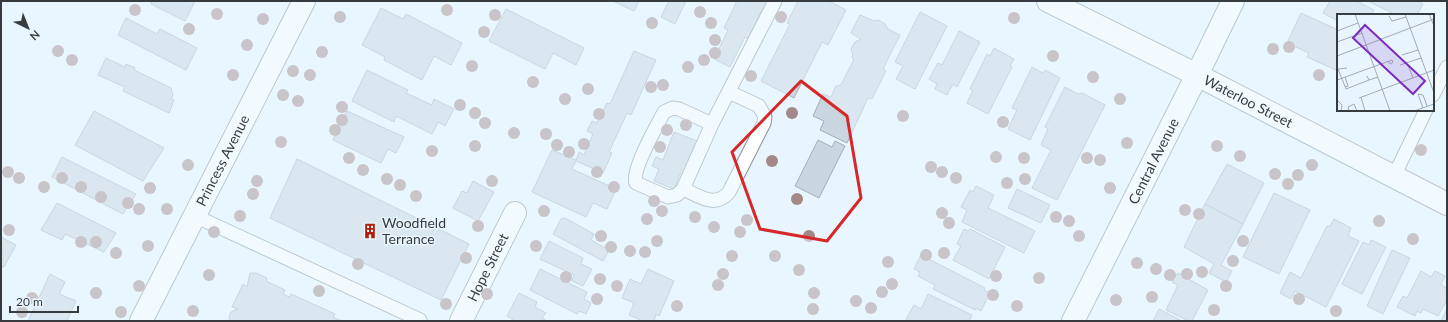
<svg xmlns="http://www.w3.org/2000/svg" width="1448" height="322" viewBox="0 0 1448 322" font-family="Lato,sans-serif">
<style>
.building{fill:#c9d6df;stroke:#a3afb8}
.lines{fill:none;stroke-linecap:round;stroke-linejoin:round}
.lane-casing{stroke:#86929a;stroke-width:15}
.street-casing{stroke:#86929a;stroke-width:24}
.secondary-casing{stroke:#86929a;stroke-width:24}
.lane{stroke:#fff;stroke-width:13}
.street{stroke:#fff;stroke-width:22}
.secondary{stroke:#fff;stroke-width:22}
.tree{fill:#a48887}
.marked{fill:none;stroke:#d62828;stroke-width:3;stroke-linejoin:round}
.labels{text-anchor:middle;stroke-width:3;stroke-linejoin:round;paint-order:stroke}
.street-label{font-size:14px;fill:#363b3f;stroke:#e8f5ff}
.poi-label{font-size:14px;fill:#363b3f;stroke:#e8f5ff;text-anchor:start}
.inset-road{fill:none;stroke:#a1abb2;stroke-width:1}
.view{fill:#7b2cbf;fill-opacity:0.15;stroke:#7b2cbf;stroke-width:2}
.inset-edge{fill:none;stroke:#363b3f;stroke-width:2}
</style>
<rect width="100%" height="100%" fill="#e8f5ff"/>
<g class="building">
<path d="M 152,1 L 195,1 L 185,21 L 151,4 Z"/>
<path d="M 613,1 L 639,1 L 634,11 Z"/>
<path d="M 669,1 L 686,1 L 675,24 L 661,17 Z"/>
<path d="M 737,1 L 769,1 L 764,11 L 762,10 L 748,39 L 745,37 L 730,67 L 714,59 L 728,30 L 724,28 Z"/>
<path d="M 798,1 L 829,1 L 846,10 L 828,45 L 822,42 L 794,98 L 761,81 L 790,24 L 787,23 Z"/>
<path d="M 1330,1 L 1356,1 L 1374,10 L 1372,14 L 1373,15 L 1338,15 L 1338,21 L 1323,13 Z"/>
<path d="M 1368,1 L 1417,1 L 1423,4 L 1417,15 L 1396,15 Z"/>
<path d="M 381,8 L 403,19 L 406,14 L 462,43 L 451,65 L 434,56 L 422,80 L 384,60 L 385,57 L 362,45 Z"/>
<path d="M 506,9 L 584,48 L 576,65 L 553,53 L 545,69 L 489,41 Z"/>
<path d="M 920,12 L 947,26 L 915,89 L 896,79 L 903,66 L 895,62 Z"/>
<path d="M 1301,13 L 1338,30 L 1338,71 L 1307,57 L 1309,53 L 1287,43 Z"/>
<path d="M 860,15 L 874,21 L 879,20 L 885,24 L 888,29 L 900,35 L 883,69 L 886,71 L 872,99 L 868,98 L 847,143 L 820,130 L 824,121 L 813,116 L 823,94 L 831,97 L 836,86 L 841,85 L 854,59 L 852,58 L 853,54 L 851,49 L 855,42 L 861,39 L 851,33 Z"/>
<path d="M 126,18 L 157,34 L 160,29 L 197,48 L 186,70 L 118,35 Z"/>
<path d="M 959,31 L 980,42 L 957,87 L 953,84 L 947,95 L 935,89 L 937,84 L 929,79 L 938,63 L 942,65 Z"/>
<path d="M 994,48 L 1014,59 L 1010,66 L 1012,67 L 988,114 L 967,103 L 973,90 L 970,89 L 987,54 L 990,56 Z"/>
<path d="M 634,51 L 656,60 L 631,115 L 627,113 L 609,152 L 612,153 L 603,173 L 576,161 L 572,169 L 616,189 L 607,209 L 593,203 L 586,217 L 532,192 L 552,150 L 576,160 L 579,152 L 584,155 L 593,134 L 587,131 L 592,121 L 597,123 L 607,103 L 610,104 Z"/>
<path d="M 106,58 L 125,67 L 126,64 L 135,68 L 134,70 L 171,88 L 173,95 L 171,99 L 174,100 L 169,113 L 123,91 L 125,87 L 98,75 Z"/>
<path d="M 1032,67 L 1043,73 L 1045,70 L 1060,78 L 1030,140 L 1008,129 L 1017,110 L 1012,108 Z"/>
<path d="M 367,70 L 408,90 L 406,93 L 432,105 L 434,99 L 454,109 L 445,126 L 438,122 L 432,134 L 396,116 L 394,122 L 352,101 Z"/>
<path d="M 1065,87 L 1078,94 L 1082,93 L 1105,105 L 1057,200 L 1032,188 L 1051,150 L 1041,145 L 1048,129 L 1045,127 Z"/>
<path d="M 94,111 L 164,148 L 143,181 L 75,145 Z"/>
<path d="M 347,111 L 404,137 L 396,153 L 388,149 L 381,163 L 333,140 Z"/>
<path d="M 674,132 L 697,141 L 682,175 L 680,174 L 674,189 L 654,181 L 659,169 L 652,166 L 656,157 L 663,160 Z"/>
<path d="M 818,140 L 832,147 L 835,141 L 845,146 L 819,198 L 795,186 Z"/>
<path d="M 62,157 L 136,194 L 123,214 L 52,177 Z"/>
<path d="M 297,159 L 469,244 L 441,300 L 270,218 Z"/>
<path d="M 1227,164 L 1264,183 L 1243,224 L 1205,204 Z"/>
<path d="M 473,181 L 494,192 L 478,221 L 453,208 L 462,191 L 467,193 Z"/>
<path d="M 976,186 L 994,195 L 988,208 L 1035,231 L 1024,253 L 962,222 L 967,210 L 961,207 L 970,190 L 973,192 Z"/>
<path d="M 1017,189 L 1050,205 L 1041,223 L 1008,208 Z"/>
<path d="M 1274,193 L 1310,210 L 1279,274 L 1243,257 Z"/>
<path d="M 57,203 L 116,233 L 104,252 L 65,234 L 62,240 L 41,230 Z"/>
<path d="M 1205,204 L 1243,224 L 1221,265 L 1232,271 L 1226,282 L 1209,273 L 1214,264 L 1184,247 Z"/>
<path d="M 565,218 L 594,234 L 591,240 L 609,250 L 603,261 L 553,234 L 561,219 Z"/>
<path d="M 1334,219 L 1351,228 L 1348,236 L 1359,241 L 1326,307 L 1295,291 L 1291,299 L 1280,293 L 1290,272 L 1301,278 L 1327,226 L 1330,226 Z"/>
<path d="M 964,229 L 968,231 L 970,229 L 1005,247 L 989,279 L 953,260 L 961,246 L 957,244 Z"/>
<path d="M 1,237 L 16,245 L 4,267 L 1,266 Z"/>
<path d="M 1371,240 L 1386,247 L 1362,294 L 1342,284 L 1363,242 L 1369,245 Z"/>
<path d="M 549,241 L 583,258 L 581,264 L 592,269 L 583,286 L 572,281 L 574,275 L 540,259 Z"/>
<path d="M 1392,250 L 1410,258 L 1383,314 L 1367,306 Z"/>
<path d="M 921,255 L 985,288 L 984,290 L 990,293 L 981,311 L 976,308 L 975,310 L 933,289 L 935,285 L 918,276 L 920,272 L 914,269 Z"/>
<path d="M 540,269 L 587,292 L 584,299 L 591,303 L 586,314 L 579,311 L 577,314 L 530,290 Z"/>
<path d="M 648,269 L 674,281 L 659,316 L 656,314 L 654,321 L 643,321 L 629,315 L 634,303 L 622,298 L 630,279 L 641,284 Z"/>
<path d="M 1421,271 L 1431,277 L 1435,271 L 1445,276 L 1441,285 L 1447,288 L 1447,300 L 1438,316 L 1423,309 L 1421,313 L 1417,311 L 1415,316 L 1397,307 L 1403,296 L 1407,298 Z"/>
<path d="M 250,273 L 256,273 L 267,278 L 266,281 L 285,290 L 283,294 L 289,297 L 291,294 L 335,314 L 333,317 L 342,321 L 230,321 L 229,317 L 231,312 L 238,309 L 232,307 L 243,284 L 247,287 Z"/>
<path d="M 1178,273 L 1208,290 L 1192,321 L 1189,321 L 1166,310 L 1178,285 L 1173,283 L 1172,279 Z"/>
<path d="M 50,274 L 65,282 L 59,294 L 76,301 L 67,321 L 28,321 Z"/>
<path d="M 519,293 L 537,302 L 535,307 L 546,313 L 542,318 L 547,321 L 515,321 L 507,316 Z"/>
<path d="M 928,294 L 972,315 L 969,321 L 910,321 L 906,319 L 914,305 L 921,309 Z"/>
<path d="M 1159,309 L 1182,321 L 1153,321 Z"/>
<path d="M 1447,309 L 1447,321 L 1441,321 Z"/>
</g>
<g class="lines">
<g class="lane-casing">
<g id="lane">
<path d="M 1433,95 L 1447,67"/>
<path d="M 712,124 L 679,109 L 673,108 L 664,112 C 657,126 631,170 636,183 L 668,197 L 677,195 L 683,189 L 712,124 L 775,1"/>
<path d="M 1394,176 L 1426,110"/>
<path d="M 683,189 C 700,196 715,209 729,192 L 764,123 L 765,117 L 759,106 L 729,92"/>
<path d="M 195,216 L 420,320"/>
</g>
</g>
<g class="street-casing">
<g id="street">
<path id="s1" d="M 141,321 L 304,1"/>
<path id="s2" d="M 461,321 L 515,213"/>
</g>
</g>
<g class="secondary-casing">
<g id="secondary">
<path id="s3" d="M 1048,1 L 1197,75 L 1447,204"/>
<path id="s4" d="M 1073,321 L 1197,75 L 1233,1"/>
</g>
</g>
<use href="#lane" class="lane"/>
<use href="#street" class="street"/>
<use href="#secondary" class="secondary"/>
</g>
<g class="tree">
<circle cx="135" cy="10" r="6"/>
<circle cx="447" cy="10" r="6"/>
<circle cx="700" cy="12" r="6"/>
<circle cx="217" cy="14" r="6"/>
<circle cx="495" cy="15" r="6"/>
<circle cx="340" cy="17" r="6"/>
<circle cx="781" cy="17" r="6"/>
<circle cx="1014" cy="18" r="6"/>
<circle cx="263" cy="19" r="6"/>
<circle cx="652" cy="23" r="6"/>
<circle cx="711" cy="23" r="6"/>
<circle cx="189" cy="29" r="6"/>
<circle cx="484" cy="32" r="6"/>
<circle cx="715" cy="40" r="6"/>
<circle cx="247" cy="45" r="6"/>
<circle cx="1289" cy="47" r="6"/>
<circle cx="1273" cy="49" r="6"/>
<circle cx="58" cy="51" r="6"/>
<circle cx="322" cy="52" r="6"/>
<circle cx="715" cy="53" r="6"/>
<circle cx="1053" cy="56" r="6"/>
<circle cx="72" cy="60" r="6"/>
<circle cx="704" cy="60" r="6"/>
<circle cx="472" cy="66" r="6"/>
<circle cx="688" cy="67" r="6"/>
<circle cx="293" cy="71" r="6"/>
<circle cx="233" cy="75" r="6"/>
<circle cx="310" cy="75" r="6"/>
<circle cx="1319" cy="75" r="6"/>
<circle cx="751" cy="76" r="6"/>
<circle cx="1093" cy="77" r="6"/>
<circle cx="533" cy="82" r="6"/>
<circle cx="663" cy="85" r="6"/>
<circle cx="651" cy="87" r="6"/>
<circle cx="588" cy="89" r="6"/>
<circle cx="283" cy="95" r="6"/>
<circle cx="565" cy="99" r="6"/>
<circle cx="1120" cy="99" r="6"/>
<circle cx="298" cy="101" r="6"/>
<circle cx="460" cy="105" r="6"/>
<circle cx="342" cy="107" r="6"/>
<circle cx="475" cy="113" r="6"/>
<circle cx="792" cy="113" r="6"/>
<circle cx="599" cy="114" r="6"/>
<circle cx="903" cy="116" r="6"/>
<circle cx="342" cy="120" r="6"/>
<circle cx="1003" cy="122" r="6"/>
<circle cx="485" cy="123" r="6"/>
<circle cx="686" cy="125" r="6"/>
<circle cx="335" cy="130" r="6"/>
<circle cx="667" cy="130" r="6"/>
<circle cx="514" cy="133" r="6"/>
<circle cx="546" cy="134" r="6"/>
<circle cx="281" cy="142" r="6"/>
<circle cx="1127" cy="143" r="6"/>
<circle cx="584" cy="144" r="6"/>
<circle cx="557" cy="145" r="6"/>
<circle cx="475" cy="146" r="6"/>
<circle cx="1217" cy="146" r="6"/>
<circle cx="660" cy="147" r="6"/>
<circle cx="1421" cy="150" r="6"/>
<circle cx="432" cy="151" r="6"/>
<circle cx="569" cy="152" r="6"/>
<circle cx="1240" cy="156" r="6"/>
<circle cx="996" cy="157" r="6"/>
<circle cx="349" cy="158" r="6"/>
<circle cx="1024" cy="158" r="6"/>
<circle cx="1087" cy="158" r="6"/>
<circle cx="1100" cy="160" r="6"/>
<circle cx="772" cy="161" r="6"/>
<circle cx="188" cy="165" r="6"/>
<circle cx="1312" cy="165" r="6"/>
<circle cx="931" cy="167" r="6"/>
<circle cx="363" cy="170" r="6"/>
<circle cx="8" cy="172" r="6"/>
<circle cx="597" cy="172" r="6"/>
<circle cx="942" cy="172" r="6"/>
<circle cx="1275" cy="174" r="6"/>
<circle cx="1298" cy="175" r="6"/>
<circle cx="19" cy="178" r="6"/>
<circle cx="62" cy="178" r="6"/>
<circle cx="956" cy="178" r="6"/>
<circle cx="387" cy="179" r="6"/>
<circle cx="1025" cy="179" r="6"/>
<circle cx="257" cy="181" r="6"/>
<circle cx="492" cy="181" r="6"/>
<circle cx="1007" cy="183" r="6"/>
<circle cx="1288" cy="184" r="6"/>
<circle cx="400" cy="185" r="6"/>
<circle cx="44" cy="187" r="6"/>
<circle cx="81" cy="187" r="6"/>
<circle cx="614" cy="187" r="6"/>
<circle cx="150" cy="188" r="6"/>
<circle cx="1110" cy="188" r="6"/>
<circle cx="253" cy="194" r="6"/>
<circle cx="416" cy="196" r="6"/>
<circle cx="101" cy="197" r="6"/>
<circle cx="797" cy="199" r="6"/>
<circle cx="654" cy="201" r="6"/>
<circle cx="128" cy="203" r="6"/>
<circle cx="139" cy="209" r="6"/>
<circle cx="167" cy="209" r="6"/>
<circle cx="1185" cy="210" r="6"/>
<circle cx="544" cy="211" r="6"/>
<circle cx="662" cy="211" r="6"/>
<circle cx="942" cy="213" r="6"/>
<circle cx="1199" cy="214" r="6"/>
<circle cx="240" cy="216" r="6"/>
<circle cx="695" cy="217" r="6"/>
<circle cx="1056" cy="217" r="6"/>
<circle cx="647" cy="219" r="6"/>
<circle cx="747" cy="220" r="6"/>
<circle cx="1069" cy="221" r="6"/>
<circle cx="1379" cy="221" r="6"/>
<circle cx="949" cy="223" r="6"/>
<circle cx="478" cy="226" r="6"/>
<circle cx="714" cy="227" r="6"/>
<circle cx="9" cy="230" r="6"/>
<circle cx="214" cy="232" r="6"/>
<circle cx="740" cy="232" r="6"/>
<circle cx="601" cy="236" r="6"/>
<circle cx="809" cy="236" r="6"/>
<circle cx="1079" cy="236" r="6"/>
<circle cx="1413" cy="239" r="6"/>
<circle cx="657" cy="241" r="6"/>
<circle cx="1243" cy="241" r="6"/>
<circle cx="81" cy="242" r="6"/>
<circle cx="96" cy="242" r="6"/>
<circle cx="148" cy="246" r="6"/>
<circle cx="536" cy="246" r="6"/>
<circle cx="611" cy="247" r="6"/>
<circle cx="630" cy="251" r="6"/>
<circle cx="645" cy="252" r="6"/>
<circle cx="116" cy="253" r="6"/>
<circle cx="944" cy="253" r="6"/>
<circle cx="926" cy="255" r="6"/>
<circle cx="732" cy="256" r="6"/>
<circle cx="775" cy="256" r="6"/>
<circle cx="466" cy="258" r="6"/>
<circle cx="1233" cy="261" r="6"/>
<circle cx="888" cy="262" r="6"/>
<circle cx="1137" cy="263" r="6"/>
<circle cx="358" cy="264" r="6"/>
<circle cx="1156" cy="269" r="6"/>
<circle cx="799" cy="270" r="6"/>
<circle cx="1202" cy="272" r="6"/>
<circle cx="723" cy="274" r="6"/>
<circle cx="1187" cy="274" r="6"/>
<circle cx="209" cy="275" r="6"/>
<circle cx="1170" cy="275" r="6"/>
<circle cx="996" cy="276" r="6"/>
<circle cx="566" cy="277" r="6"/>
<circle cx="1039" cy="278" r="6"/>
<circle cx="600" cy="279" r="6"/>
<circle cx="892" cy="284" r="6"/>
<circle cx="718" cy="285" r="6"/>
<circle cx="139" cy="286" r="6"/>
<circle cx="617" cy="286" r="6"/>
<circle cx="1226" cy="286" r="6"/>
<circle cx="319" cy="291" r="6"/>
<circle cx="882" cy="292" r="6"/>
<circle cx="96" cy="293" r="6"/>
<circle cx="814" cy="293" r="6"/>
<circle cx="487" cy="294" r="6"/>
<circle cx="993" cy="295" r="6"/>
<circle cx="1152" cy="297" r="6"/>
<circle cx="32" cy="298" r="6"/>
<circle cx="597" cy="299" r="6"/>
<circle cx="1299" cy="299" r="6"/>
<circle cx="1116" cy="300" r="6"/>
<circle cx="856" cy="301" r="6"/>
<circle cx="446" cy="304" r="6"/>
<circle cx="677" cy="306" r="6"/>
<circle cx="1017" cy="306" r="6"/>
<circle cx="871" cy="308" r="6"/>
<circle cx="813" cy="309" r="6"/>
<circle cx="1214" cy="310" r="6"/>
<circle cx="193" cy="311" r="6"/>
<circle cx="1336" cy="311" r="6"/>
<circle cx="22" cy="312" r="6"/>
<circle cx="121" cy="312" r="6"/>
</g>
<path d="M0 0H1448V322H0ZM 801,81 L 847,116 L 861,198 L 827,241 L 760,229 L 732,152 Z" fill="#e8f5ff" fill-opacity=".55" fill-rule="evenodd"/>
<path class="marked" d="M 801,81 L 847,116 L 861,198 L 827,241 L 760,229 L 732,152 Z"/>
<defs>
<g id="building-bare" transform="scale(1.2)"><path d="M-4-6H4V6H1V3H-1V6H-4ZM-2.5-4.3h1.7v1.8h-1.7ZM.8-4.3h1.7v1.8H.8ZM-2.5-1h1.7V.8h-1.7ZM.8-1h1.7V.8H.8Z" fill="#ae2007" stroke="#e8f5ff" stroke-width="2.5" paint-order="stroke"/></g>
</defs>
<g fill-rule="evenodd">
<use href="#building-bare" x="370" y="231"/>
</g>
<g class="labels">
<g class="street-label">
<text dy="5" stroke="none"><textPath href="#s3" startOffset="224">Waterloo Street</textPath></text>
<text dy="5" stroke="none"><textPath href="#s1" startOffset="180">Princess Avenue</textPath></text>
<text dy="5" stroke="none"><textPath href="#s4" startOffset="179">Central Avenue</textPath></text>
<text dy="5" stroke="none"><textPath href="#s2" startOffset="60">Hope Street</textPath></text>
</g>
<g class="poi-label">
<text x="382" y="228">Woodfield<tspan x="382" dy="16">Terrance</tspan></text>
</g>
</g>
<g transform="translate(1337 14)">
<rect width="97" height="97" fill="#e8f5ff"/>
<path class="inset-road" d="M 18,0 L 53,97M 68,0 L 97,79M 92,0 L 97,12M 52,2 L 55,7 L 69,3M 0,17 L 21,9M 0,28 L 25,19M 65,41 L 81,36M 0,42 L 97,5M 63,51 L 84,44M 71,51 L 76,64M 10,54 L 1,55 L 9,75 L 32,66M 30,62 L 32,66 L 41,63M 0,66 L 55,46 L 56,48 L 53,50 L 51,47M 8,73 L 11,72 L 8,63M 24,83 L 28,97M 22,84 L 97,56M 0,86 L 5,91 L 4,97M 86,94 L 81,80 L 86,81 L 90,92M 12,97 L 11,93 L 17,90 L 20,97M 77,97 L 97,90"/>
<path class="view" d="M 28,11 L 88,67 L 76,80 L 16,24 Z"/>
<rect width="97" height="97" class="inset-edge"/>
</g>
<rect width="1448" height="322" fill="none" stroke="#363b3f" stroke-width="4"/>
<g transform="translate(28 28) rotate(137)" stroke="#e8f5ff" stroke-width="3" paint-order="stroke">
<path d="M0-3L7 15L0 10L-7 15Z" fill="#363b3f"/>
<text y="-6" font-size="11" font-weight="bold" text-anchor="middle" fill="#363b3f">N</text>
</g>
<path d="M10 306v6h68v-6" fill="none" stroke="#363b3f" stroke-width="2"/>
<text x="16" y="306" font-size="12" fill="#363b3f" stroke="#e8f5ff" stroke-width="3" paint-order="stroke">20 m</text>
</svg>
